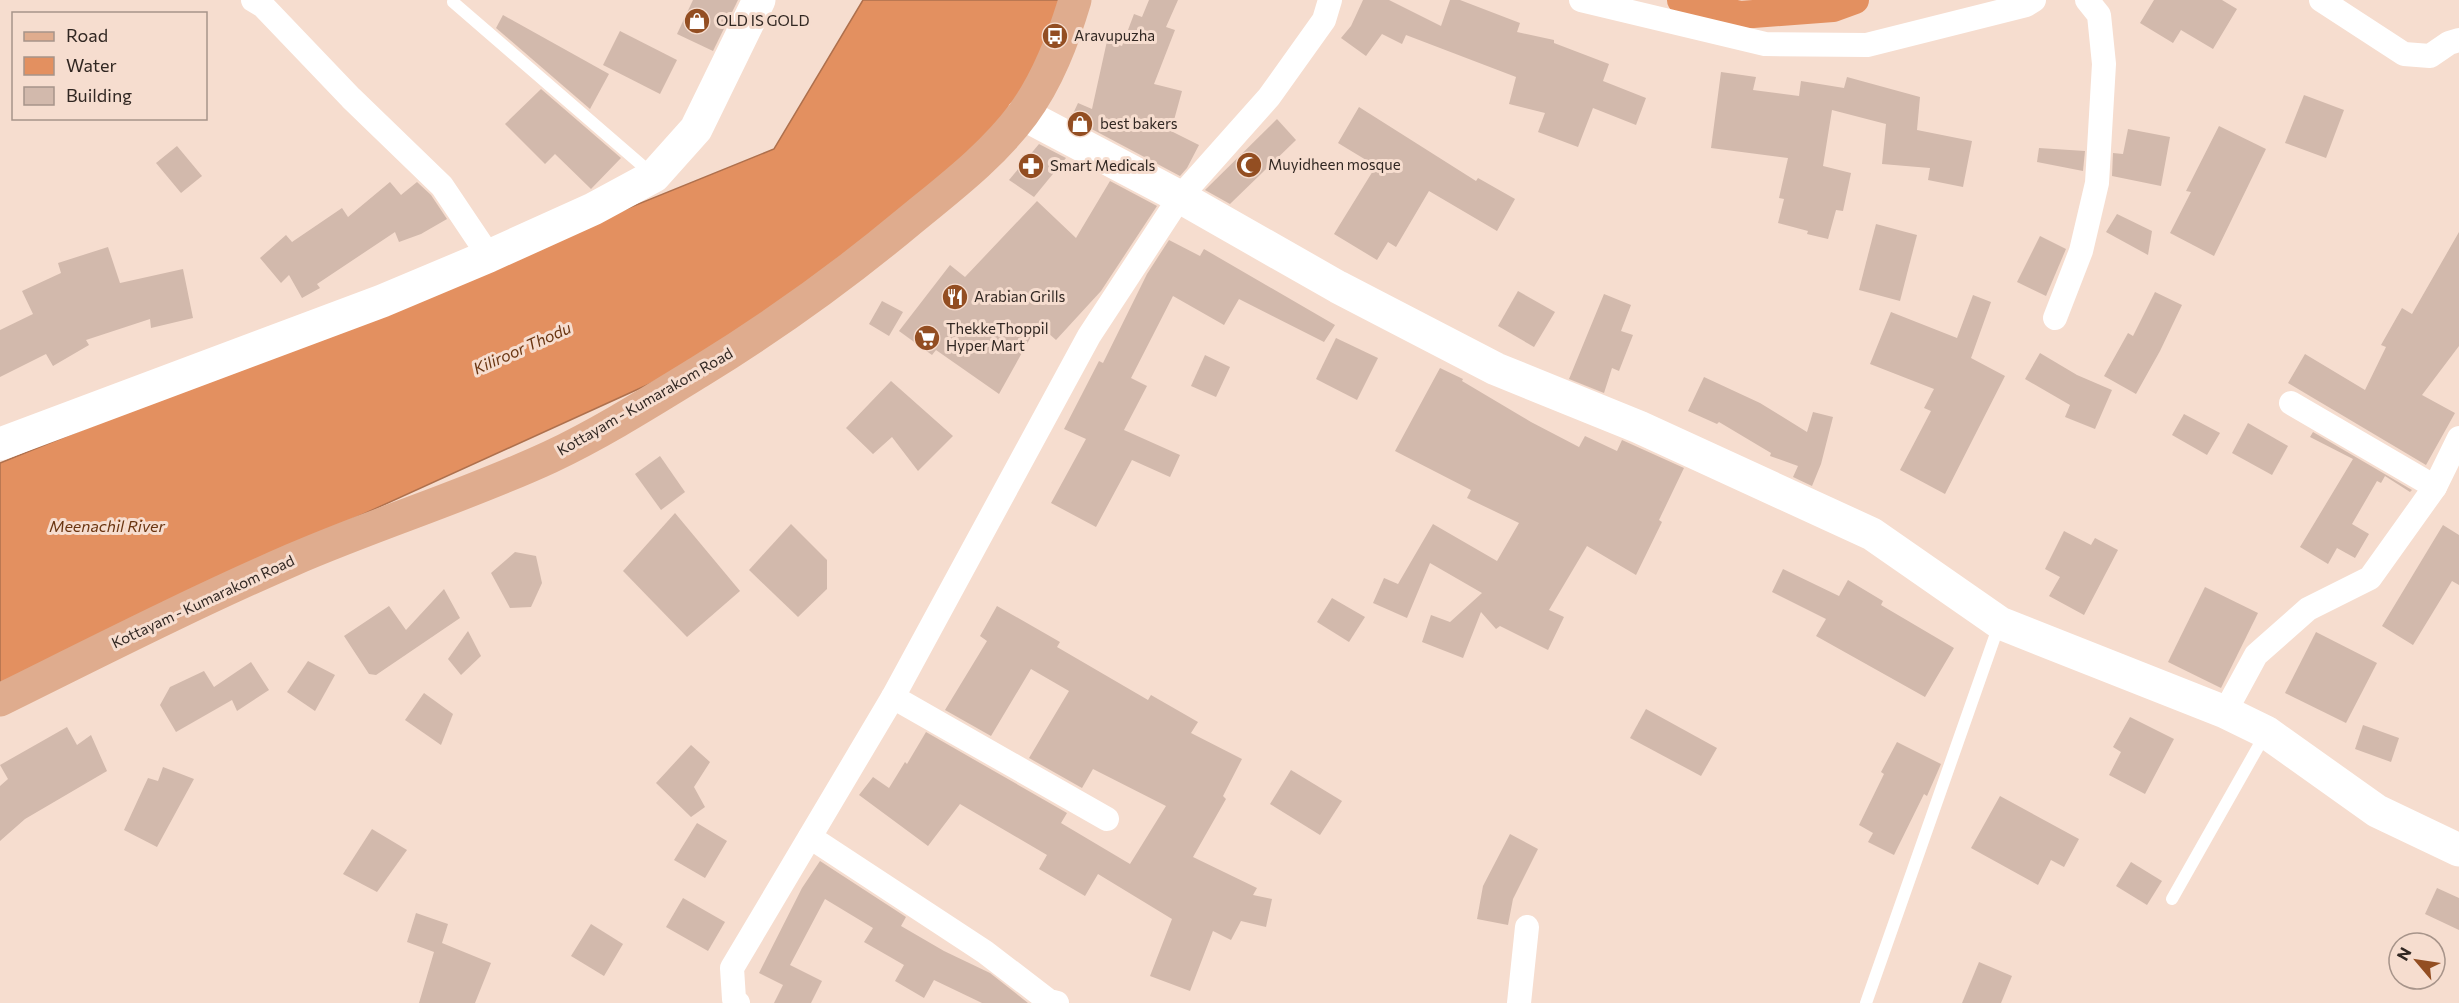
<svg xmlns="http://www.w3.org/2000/svg" width="2459" height="1003" viewBox="0 0 2459 1003" font-family="Commissioner,sans-serif">
<style>
.water{fill:#e39060;stroke:#ae704d;stroke-width:1.5}
.lines{fill:none;stroke-linecap:round;stroke-linejoin:round}
.canal{stroke:#e39060;stroke-width:28}
.building{fill:#d2b9ac}
.lane{stroke:#fff;stroke-width:12}
.street{stroke:#fff;stroke-width:24}
.secondary{stroke:#fff;stroke-width:33}
.primary{stroke:#dfac8e;stroke-width:33}
.labels{text-anchor:middle;stroke-width:6;stroke-linejoin:round;paint-order:stroke}
.poi-label{font-size:15px;fill:#312722;stroke:#f6ddcf;text-anchor:start}
.street-label{font-size:15px;fill:#312722;stroke:#f6ddcf}
.water-label{font-size:16px;font-style:italic;fill:#6a3511;stroke:#f6ddcf}
</style>
<rect width="100%" height="100%" fill="#f6ddcf"/>
<path class="water" d="M 863,0 L 1063,0 L 1039,80 L 966,157 L 815,280 L 667,376 L 269,557 L 0,689 L 0,463 L 774,149 Z"/>
<g class="lines">
<path class="canal" d="M 1681,0 L 1740,15 L 1833,8 L 1855,0"/>
</g>
<g class="building">
<path d="M 693,0 L 738,0 L 713,51 L 677,34 Z"/>
<path d="M 1149,0 L 1178,0 L 1166,27 L 1175,30 L 1154,84 L 1182,91 L 1171,131 L 1199,145 L 1187,168 L 1180,176 L 1071,118 L 1078,103 L 1092,109 L 1107,41 L 1122,46 L 1134,14 L 1142,17 Z"/>
<path d="M 1363,0 L 1389,0 L 1441,26 L 1450,0 L 1460,0 L 1520,23 L 1517,32 L 1554,40 L 1554,43 L 1609,64 L 1603,81 L 1646,98 L 1636,125 L 1593,108 L 1578,147 L 1538,132 L 1545,113 L 1509,104 L 1516,77 L 1406,35 L 1402,44 L 1382,34 L 1366,56 L 1341,38 L 1351,26 Z"/>
<path d="M 2154,0 L 2222,0 L 2237,9 L 2213,49 L 2181,30 L 2173,43 L 2140,23 Z"/>
<path d="M 503,15 L 609,74 L 590,109 L 496,28 Z"/>
<path d="M 620,31 L 677,60 L 660,94 L 603,65 Z"/>
<path d="M 1721,72 L 1756,77 L 1753,90 L 1799,96 L 1801,81 L 1844,88 L 1847,77 L 1920,97 L 1917,130 L 1972,141 L 1963,187 L 1928,180 L 1930,168 L 1882,164 L 1886,124 L 1832,110 L 1823,166 L 1851,173 L 1843,211 L 1836,210 L 1828,239 L 1807,234 L 1808,231 L 1778,223 L 1784,199 L 1779,198 L 1788,158 L 1711,148 Z"/>
<path d="M 541,89 L 621,158 L 591,189 L 555,154 L 545,164 L 505,124 Z"/>
<path d="M 2304,95 L 2344,110 L 2326,158 L 2285,143 Z"/>
<path d="M 1359,107 L 1476,181 L 1478,178 L 1515,199 L 1497,231 L 1429,191 L 1396,247 L 1388,242 L 1377,260 L 1334,234 L 1376,166 L 1338,143 Z"/>
<path d="M 1277,119 L 1296,140 L 1230,204 L 1205,190 Z"/>
<path d="M 2219,126 L 2266,149 L 2214,256 L 2170,233 L 2191,192 L 2186,191 Z"/>
<path d="M 2128,129 L 2170,137 L 2161,186 L 2112,176 L 2113,153 L 2123,154 Z"/>
<path d="M 1039,144 L 1066,158 L 1034,197 L 1009,180 Z"/>
<path d="M 177,146 L 202,176 L 181,193 L 156,163 Z"/>
<path d="M 2039,148 L 2085,151 L 2083,171 L 2037,162 Z"/>
<path d="M 1110,181 L 1157,206 L 1101,291 L 1056,340 L 1038,324 L 999,394 L 936,350 L 932,355 L 899,331 L 950,265 L 965,277 L 1037,201 L 1076,238 Z"/>
<path d="M 390,182 L 401,195 L 417,182 L 431,195 L 447,219 L 421,234 L 399,242 L 395,232 L 317,284 L 320,288 L 302,298 L 289,275 L 281,283 L 260,258 L 286,235 L 292,242 L 342,208 L 348,217 Z"/>
<path d="M 2117,214 L 2152,231 L 2148,255 L 2106,232 Z"/>
<path d="M 1876,224 L 1917,235 L 1900,301 L 1859,290 Z"/>
<path d="M 2459,232 L 2459,346 L 2422,395 L 2455,413 L 2426,465 L 2288,383 L 2305,354 L 2365,390 L 2386,347 L 2381,345 L 2402,308 L 2412,314 Z"/>
<path d="M 2040,236 L 2066,249 L 2046,296 L 2017,282 Z"/>
<path d="M 1169,240 L 1200,256 L 1204,249 L 1335,325 L 1324,342 L 1239,299 L 1224,325 L 1173,296 L 1131,378 L 1147,386 L 1124,430 L 1180,455 L 1170,477 L 1132,460 L 1096,527 L 1051,503 L 1086,439 L 1064,429 L 1099,361 L 1103,363 L 1147,274 Z"/>
<path d="M 108,247 L 120,283 L 183,269 L 193,318 L 151,328 L 150,319 L 86,340 L 89,345 L 53,366 L 46,354 L 0,377 L 0,330 L 33,314 L 22,291 L 61,273 L 58,263 Z"/>
<path d="M 1518,291 L 1555,312 L 1534,347 L 1498,326 Z"/>
<path d="M 2155,292 L 2182,305 L 2160,351 L 2136,394 L 2104,376 L 2128,333 L 2133,336 Z"/>
<path d="M 1604,294 L 1631,305 L 1621,331 L 1633,335 L 1619,371 L 1612,368 L 1604,393 L 1569,379 Z"/>
<path d="M 1973,295 L 1991,302 L 1971,358 L 2005,376 L 1945,494 L 1900,470 L 1931,411 L 1924,408 L 1934,389 L 1870,364 L 1891,312 L 1957,338 Z"/>
<path d="M 882,301 L 903,312 L 889,336 L 869,324 Z"/>
<path d="M 1336,338 L 1378,358 L 1357,400 L 1316,379 Z"/>
<path d="M 2040,353 L 2077,375 L 2112,390 L 2095,429 L 2065,417 L 2070,405 L 2025,379 Z"/>
<path d="M 1205,355 L 1230,367 L 1216,397 L 1191,386 Z"/>
<path d="M 1440,368 L 1463,379 L 1462,381 L 1531,422 L 1579,447 L 1585,436 L 1617,451 L 1622,440 L 1684,468 L 1659,520 L 1662,522 L 1636,575 L 1587,546 L 1549,610 L 1564,617 L 1548,650 L 1500,626 L 1496,629 L 1481,612 L 1463,658 L 1422,642 L 1431,615 L 1450,622 L 1482,593 L 1430,563 L 1407,618 L 1373,603 L 1384,578 L 1398,584 L 1433,524 L 1497,561 L 1519,523 L 1467,498 L 1471,490 L 1395,451 Z"/>
<path d="M 1704,377 L 1760,403 L 1807,432 L 1813,412 L 1833,417 L 1821,464 L 1812,486 L 1793,477 L 1798,466 L 1770,456 L 1771,453 L 1719,422 L 1717,424 L 1688,411 Z"/>
<path d="M 891,381 L 953,436 L 918,471 L 892,437 L 873,454 L 846,428 Z"/>
<path d="M 2184,414 L 2220,433 L 2207,455 L 2172,435 Z"/>
<path d="M 2248,423 L 2288,446 L 2272,475 L 2232,453 Z"/>
<path d="M 2313,432 L 2412,490 L 2410,492 L 2385,476 L 2381,483 L 2377,481 L 2352,524 L 2369,534 L 2355,558 L 2337,548 L 2328,564 L 2300,547 L 2353,459 L 2310,437 Z"/>
<path d="M 660,456 L 685,492 L 661,510 L 635,474 Z"/>
<path d="M 675,513 L 740,591 L 687,637 L 623,571 Z"/>
<path d="M 791,524 L 827,560 L 827,589 L 798,617 L 749,570 Z"/>
<path d="M 2443,525 L 2459,535 L 2459,585 L 2452,581 L 2413,645 L 2382,626 Z"/>
<path d="M 2064,531 L 2091,545 L 2095,538 L 2118,550 L 2084,615 L 2049,596 L 2060,577 L 2045,569 Z"/>
<path d="M 515,552 L 536,556 L 542,583 L 531,607 L 510,608 L 491,573 Z"/>
<path d="M 1783,569 L 1839,596 L 1848,580 L 1883,601 L 1881,605 L 1954,648 L 1925,697 L 1816,636 L 1826,619 L 1772,592 Z"/>
<path d="M 2205,587 L 2258,613 L 2221,688 L 2168,662 Z"/>
<path d="M 444,589 L 460,618 L 376,675 L 369,674 L 344,636 L 389,606 L 406,630 Z"/>
<path d="M 1332,598 L 1365,617 L 1349,642 L 1317,622 Z"/>
<path d="M 997,606 L 1060,642 L 1057,647 L 1148,700 L 1151,695 L 1198,722 L 1191,733 L 1242,759 L 1223,796 L 1226,799 L 1193,857 L 1257,888 L 1253,895 L 1272,899 L 1266,927 L 1241,921 L 1231,940 L 1213,931 L 1190,991 L 1150,976 L 1172,919 L 1098,874 L 1085,896 L 1039,869 L 1047,855 L 960,804 L 928,846 L 859,795 L 873,777 L 889,788 L 905,762 L 907,764 L 926,732 L 1067,813 L 1061,823 L 1130,864 L 1166,806 L 1093,769 L 1082,788 L 1029,758 L 1069,691 L 1031,669 L 991,736 L 945,710 L 987,641 L 980,636 Z"/>
<path d="M 468,631 L 481,656 L 461,675 L 448,659 Z"/>
<path d="M 2316,632 L 2377,663 L 2346,723 L 2285,693 Z"/>
<path d="M 308,661 L 335,675 L 315,711 L 287,692 Z"/>
<path d="M 251,662 L 269,690 L 237,711 L 232,700 L 176,732 L 160,705 L 170,687 L 204,671 L 214,687 Z"/>
<path d="M 424,693 L 453,714 L 441,745 L 405,720 Z"/>
<path d="M 1646,709 L 1717,748 L 1701,776 L 1630,738 Z"/>
<path d="M 2130,717 L 2174,739 L 2145,794 L 2109,775 L 2121,752 L 2113,747 Z"/>
<path d="M 2363,725 L 2399,738 L 2391,762 L 2355,749 Z"/>
<path d="M 67,727 L 77,745 L 91,735 L 107,771 L 25,819 L 0,841 L 0,786 L 8,779 L 0,765 Z"/>
<path d="M 1897,742 L 1941,764 L 1927,796 L 1924,794 L 1894,855 L 1868,842 L 1873,833 L 1859,825 L 1884,774 L 1881,772 Z"/>
<path d="M 691,745 L 710,762 L 694,787 L 705,807 L 691,817 L 656,783 Z"/>
<path d="M 163,767 L 194,779 L 157,847 L 124,830 L 148,778 L 158,781 Z"/>
<path d="M 1291,770 L 1342,801 L 1320,835 L 1270,804 Z"/>
<path d="M 2000,796 L 2079,839 L 2064,867 L 2051,860 L 2038,885 L 1971,848 Z"/>
<path d="M 697,823 L 727,841 L 705,878 L 674,860 Z"/>
<path d="M 372,829 L 407,850 L 377,892 L 343,874 Z"/>
<path d="M 1510,834 L 1538,849 L 1513,899 L 1508,925 L 1477,919 L 1483,886 Z"/>
<path d="M 820,861 L 906,917 L 901,926 L 944,951 L 990,973 L 1028,1003 L 982,1003 L 934,980 L 924,998 L 895,981 L 904,965 L 864,942 L 873,928 L 825,899 L 790,965 L 822,981 L 811,1003 L 774,1003 L 783,985 L 759,973 L 802,888 Z"/>
<path d="M 2131,862 L 2162,881 L 2147,905 L 2116,886 Z"/>
<path d="M 2437,888 L 2459,898 L 2459,930 L 2425,914 Z"/>
<path d="M 683,898 L 725,922 L 708,951 L 666,927 Z"/>
<path d="M 416,913 L 448,924 L 442,943 L 491,963 L 475,1003 L 419,1003 L 434,952 L 407,942 Z"/>
<path d="M 591,924 L 623,944 L 604,976 L 571,956 Z"/>
<path d="M 1979,962 L 2012,976 L 2001,1003 L 1962,1003 Z"/>
</g>
<g class="lines">
<g class="lane">
<path d="M 453,2 L 652,174"/>
<path d="M 2172,899 L 2266,733"/>
<path d="M 1866,1003 L 1999,625"/>
</g>
<g class="street">
<path d="M 253,0 L 263,6 L 351,98 L 442,186 L 489,256"/>
<path d="M 1581,0 L 1765,44 L 1867,45 L 2026,5 L 2034,0"/>
<path d="M 2321,0 L 2404,54 L 2430,56 L 2449,43 L 2459,40"/>
<path d="M 2055,318 L 2081,251 L 2097,183 L 2104,64 L 2099,15 L 2087,0"/>
<path d="M 2291,403 L 2435,487"/>
<path d="M 893,697 L 1107,819"/>
<path d="M 2225,712 L 2256,655 L 2308,609 L 2370,578 L 2435,487 L 2459,438"/>
<path d="M 810,837 L 985,952 L 1049,1001 L 1057,1003"/>
<path d="M 738,1003 L 734,999 L 732,968 L 893,697 L 1089,336 L 1180,197 L 1269,97 L 1324,20 L 1330,0"/>
<path d="M 1519,1003 L 1527,927"/>
</g>
<g class="secondary">
<path d="M 1023,114 L 1180,197 L 1338,287 L 1496,369 L 1639,427 L 1872,534 L 2000,623 L 2225,712 L 2266,732 L 2377,811 L 2459,850"/>
<path d="M 0,444 L 382,301 L 489,256 L 593,209 L 654,176 L 696,129 L 759,0"/>
</g>
<path class="primary" d="M 0,700 C 97,652 193,603 292,560 C 377,523 466,496 550,457 C 601,433 650,402 699,372 C 772,327 841,278 908,222 C 948,189 992,156 1023,114 C 1048,80 1063,40 1075,0"/>
</g>
<defs>
<g id="shop-disc" transform="scale(1.35)"><circle r="9.5" fill="#934e22" stroke="#f6ddcf"/><path d="M-5-2.5h2.3a2.7 3.5 0 0 1 5.4 0H5L5.5 6h-11ZM-1.5-2.5h3a1.5 2.3 0 0 0-3 0Z" fill="#fff"/></g>
<g id="bus-disc" transform="scale(1.35)"><circle r="9.5" fill="#934e22" stroke="#f6ddcf"/><path d="M-5-6H5V4H4V6H2V4H-2V6H-4V4H-5ZM-3.5-4V0h7V-4ZM-3.5 1.2v1.5H-2V1.2ZM2 1.2v1.5H3.5V1.2Z" fill="#fff"/></g>
<g id="mosque-disc" transform="scale(1.35)"><circle r="9.5" fill="#934e22" stroke="#f6ddcf"/><path d="M3.5-4.9A6 6 0 1 0 3.5 4.9A5 5 0 1 1 3.5-4.9Z" fill="#fff"/></g>
<g id="pharmacy-disc" transform="scale(1.35)"><circle r="9.5" fill="#934e22" stroke="#f6ddcf"/><path d="M-2-6h4v4h4v4h-4v4h-4v-4h-4v-4h4Z" fill="#fff"/></g>
<g id="restaurant-disc" transform="scale(1.35)"><circle r="9.5" fill="#934e22" stroke="#f6ddcf"/><path d="M-5-6h1v4h1v-4h1v4h1v-4h1v5L-1.5 .5V6h-2V.5L-5-1ZM5-6V6H3V1.5H1.5Q1.5-4 5-6Z" fill="#fff"/></g>
<g id="supermarket-disc" transform="scale(1.35)"><circle r="9.5" fill="#934e22" stroke="#f6ddcf"/><path d="M-6-5.5h2.5l.6 2H6L4.5 2H-2.5L-4.4-4H-6ZM-1.5 3.2a1.3 1.3 0 1 0 .1 0ZM3 3.2a1.3 1.3 0 1 0 .1 0Z" fill="#fff"/></g>
</defs>
<g fill-rule="evenodd">
<use href="#shop-disc" x="697" y="21"/>
<use href="#bus-disc" x="1055" y="36"/>
<use href="#shop-disc" x="1080" y="124"/>
<use href="#mosque-disc" x="1249" y="165"/>
<use href="#pharmacy-disc" x="1031" y="166"/>
<use href="#restaurant-disc" x="955" y="297"/>
<use href="#supermarket-disc" x="927" y="338"/>
</g>
<g class="labels">
<g class="poi-label">
<text x="716" y="26">OLD IS GOLD</text>
<text x="1074" y="41">Aravupuzha</text>
<text x="1100" y="129">best bakers</text>
<text x="1268" y="170">Muyidheen mosque</text>
<text x="1050" y="171">Smart Medicals</text>
<text x="974" y="302">Arabian Grills</text>
<text x="946" y="334">ThekkeThoppil<tspan x="946" dy="17">Hyper Mart</tspan></text>
</g>
<g class="street-label">
<text transform="translate(645 402) rotate(-30)" y="5">Kottayam - Kumarakom Road</text>
<text transform="translate(203 602) rotate(-25)" y="5">Kottayam - Kumarakom Road</text>
</g>
<g class="water-label">
<text transform="translate(522 348) rotate(-24)" y="6">Kiliroor Thodu</text>
<text x="107" y="532">Meenachil River</text>
</g>
</g>
<rect x="12" y="12" width="195" height="108" fill="#f6ddcf" stroke="#a7948a" stroke-width="1.5"/>
<rect x="24" y="32" width="30" height="9" fill="#dfac8e" stroke="#a7948a" stroke-width="1.5"/>
<text x="66" y="42" font-size="18" fill="#312722">Road</text>
<rect x="24" y="57" width="30" height="18" fill="#e39060" stroke="#a7948a" stroke-width="1.5"/>
<text x="66" y="72" font-size="18" fill="#312722">Water</text>
<rect x="24" y="87" width="30" height="18" fill="#d2b9ac" stroke="#a7948a" stroke-width="1.5"/>
<text x="66" y="102" font-size="18" fill="#312722">Building</text>
<g transform="translate(2417 961) rotate(299)"><circle r="28" fill="#f6ddcf" stroke="#a7948a" stroke-width="1.5"/>
<path d="M0-4.5L10 22L0 15L-10 22Z" fill="#934e22"/>
<text y="-9" font-size="16" font-weight="bold" text-anchor="middle" fill="#312722">N</text>
</g>
</svg>
